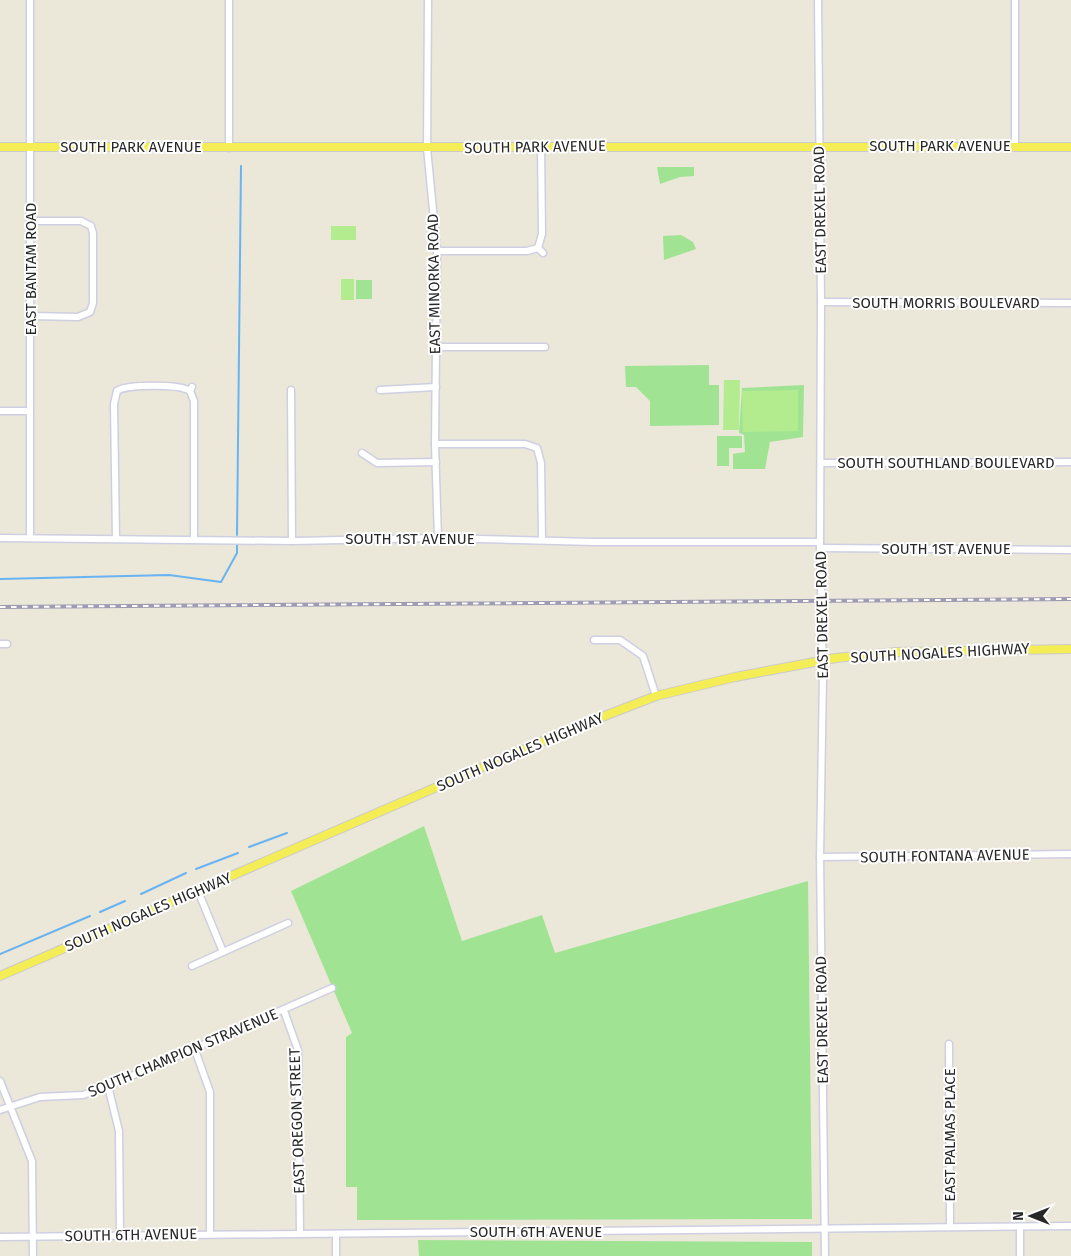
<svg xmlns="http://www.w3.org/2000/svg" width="1071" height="1256" viewBox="0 0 1071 1256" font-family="'Fira Sans',sans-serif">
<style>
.green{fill:#a0e493}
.pitch{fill:#b3ec8e}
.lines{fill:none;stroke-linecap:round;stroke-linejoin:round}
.stream{stroke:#68b4f2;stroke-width:2}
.minor-casing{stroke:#cecfe2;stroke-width:9}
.major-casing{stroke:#cbcbcb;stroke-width:10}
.minor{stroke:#fff;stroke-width:6}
.major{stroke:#f4ed55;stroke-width:8}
.rail-casing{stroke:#9d9cb3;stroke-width:4}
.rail{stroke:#fff;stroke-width:2;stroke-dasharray:5.5;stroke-linecap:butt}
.labels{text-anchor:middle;stroke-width:4;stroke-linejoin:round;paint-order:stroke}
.street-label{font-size:15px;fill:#282828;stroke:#fff}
</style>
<rect width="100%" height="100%" fill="#ebe7d9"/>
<g class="green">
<path d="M 657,167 L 694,167 L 694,176 L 680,177 L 660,184 Z"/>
<path d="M 681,235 L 693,242 L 696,249 L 664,260 L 663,236 Z"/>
<rect x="356" y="280" width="16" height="19"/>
<path d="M 709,365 L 709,385 L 719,385 L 719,425 L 650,426 L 650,401 L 636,387 L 626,387 L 625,366 Z"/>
<path d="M 804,385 L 803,437 L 770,442 L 765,469 L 733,469 L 733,454 L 745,452 L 744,435 L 739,433 L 742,388 Z"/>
<path d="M 717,436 L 742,436 L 742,448 L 729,448 L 729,466 L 717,466 Z"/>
<path d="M 424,826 L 462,941 L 542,915 L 555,953 L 808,881 L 812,1219 L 357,1220 L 357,1187 L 346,1187 L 346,1037 L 352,1033 L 291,891 Z"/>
<path d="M 418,1240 L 812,1242 L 812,1256 L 419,1256 Z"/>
</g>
<g class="pitch">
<rect x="331" y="226" width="25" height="14"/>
<rect x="341" y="279" width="13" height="21"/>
<path d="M 724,380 L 740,380 L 739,430 L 723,430 Z"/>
<path d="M 798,390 L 798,431 L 743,432 L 742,391 Z"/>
</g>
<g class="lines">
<g class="stream">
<path d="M 237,535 L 241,166"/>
<path d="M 0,579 L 169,575 L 221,582 L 237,553 L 237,545"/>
<path d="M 249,847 L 287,833"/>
<path d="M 196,869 L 238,853"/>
<path d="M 141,894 L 186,873"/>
<path d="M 100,912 L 125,901"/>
<path d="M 0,954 L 90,916"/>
</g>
<g class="minor-casing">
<g id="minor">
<path d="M 229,0 L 229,148"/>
<path d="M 428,0 L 427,148 L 437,251 L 435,444 L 438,538"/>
<path d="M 818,0 L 821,302 L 820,548 L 823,675 L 820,857 L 825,1256"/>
<path d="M 1015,0 L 1015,147"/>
<path d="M 538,248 L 543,253"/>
<path d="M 437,251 L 527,251 L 538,248 L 542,234 L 541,147"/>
<path d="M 821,302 L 1071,303"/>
<path d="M 31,316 L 78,317 L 90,312 L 93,303 L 93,233 L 91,226 L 81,221 L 31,221"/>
<path d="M 436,347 L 545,347"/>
<path d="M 192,387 L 190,391 L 194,401 L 194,540"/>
<path d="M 291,390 L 292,541"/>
<path d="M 380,390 L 436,387"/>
<path d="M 117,391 C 126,384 180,384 190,391"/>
<path d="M 0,411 L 30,411"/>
<path d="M 435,444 L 525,444 L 537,448 L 541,463 L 542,540"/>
<path d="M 362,453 L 377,463 L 436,462"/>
<path d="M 821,463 L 1071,462"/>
<path d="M 0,538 L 292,541 L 438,538 L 594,542 L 820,542"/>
<path d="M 30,538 L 30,0"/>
<path d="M 116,538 L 114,404 L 117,391"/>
<path d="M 820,548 L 1071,550"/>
<path d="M 594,640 L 620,640 L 643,656 L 656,696"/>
<path d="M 0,644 L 7,644"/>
<path d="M 820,857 L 1071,854"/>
<path d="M 198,891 L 223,952 L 288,923"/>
<path d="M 192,966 L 223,952"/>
<path d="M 284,1011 L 298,1050 L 300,1233"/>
<path d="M 949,1044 L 950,1227"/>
<path d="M 195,1050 L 210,1092 L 210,1234"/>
<path d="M 0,1081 L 32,1161 L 33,1256"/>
<path d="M 108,1086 L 119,1131 L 120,1234"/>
<path d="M 0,1110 L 40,1097 L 83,1095 L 111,1085 L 332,988"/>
<path d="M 1020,1227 L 1020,1256"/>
<path d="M 0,1237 L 1071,1226"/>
<path d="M 336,1256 L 336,1234"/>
</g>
</g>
<g class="major-casing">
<g id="major">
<path d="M 0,147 L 1071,147"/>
<path d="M 0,976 L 571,729 L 656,696 L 735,677 L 836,658 L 896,652 L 1071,649"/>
</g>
</g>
<use href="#minor" class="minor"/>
<use href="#major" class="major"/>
<g class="rail-casing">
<path id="rail" d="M 0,607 L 1071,599"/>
</g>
<use href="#rail" class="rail"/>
</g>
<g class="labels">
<g class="street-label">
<text x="940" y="151">SOUTH PARK AVENUE</text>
<text x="131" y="152">SOUTH PARK AVENUE</text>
<text transform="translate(535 147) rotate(-1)" y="5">SOUTH PARK AVENUE</text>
<text transform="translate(820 210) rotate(-91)" y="5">EAST DREXEL ROAD</text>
<text transform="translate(31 269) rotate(-90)" y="5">EAST BANTAM ROAD</text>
<text transform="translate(434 284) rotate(-91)" y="5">EAST MINORKA ROAD</text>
<text x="946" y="308">SOUTH MORRIS BOULEVARD</text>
<text x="946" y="468">SOUTH SOUTHLAND BOULEVARD</text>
<text x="410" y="544">SOUTH 1ST AVENUE</text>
<text x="946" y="554">SOUTH 1ST AVENUE</text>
<text transform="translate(822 615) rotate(-91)" y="5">EAST DREXEL ROAD</text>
<text transform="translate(940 653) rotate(-3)" y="5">SOUTH NOGALES HIGHWAY</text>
<text transform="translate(520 752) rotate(-23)" y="5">SOUTH NOGALES HIGHWAY</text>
<text transform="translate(945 856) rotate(-1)" y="5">SOUTH FONTANA AVENUE</text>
<text transform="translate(148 912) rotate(-23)" y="5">SOUTH NOGALES HIGHWAY</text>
<text transform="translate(822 1020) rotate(-91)" y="5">EAST DREXEL ROAD</text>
<text transform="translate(183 1053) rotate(-23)" y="5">SOUTH CHAMPION STRAVENUE</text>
<text transform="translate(297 1121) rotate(-92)" y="5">EAST OREGON STREET</text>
<text transform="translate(950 1135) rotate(-90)" y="5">EAST PALMAS PLACE</text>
<text x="536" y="1237">SOUTH 6TH AVENUE</text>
<text transform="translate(131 1235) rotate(-1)" y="5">SOUTH 6TH AVENUE</text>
</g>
</g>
<g transform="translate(1031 1216) rotate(270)" stroke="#ffffff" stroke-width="4" paint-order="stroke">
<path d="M0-4L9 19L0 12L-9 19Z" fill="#282828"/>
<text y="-8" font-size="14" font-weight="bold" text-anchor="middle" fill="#282828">N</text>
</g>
</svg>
